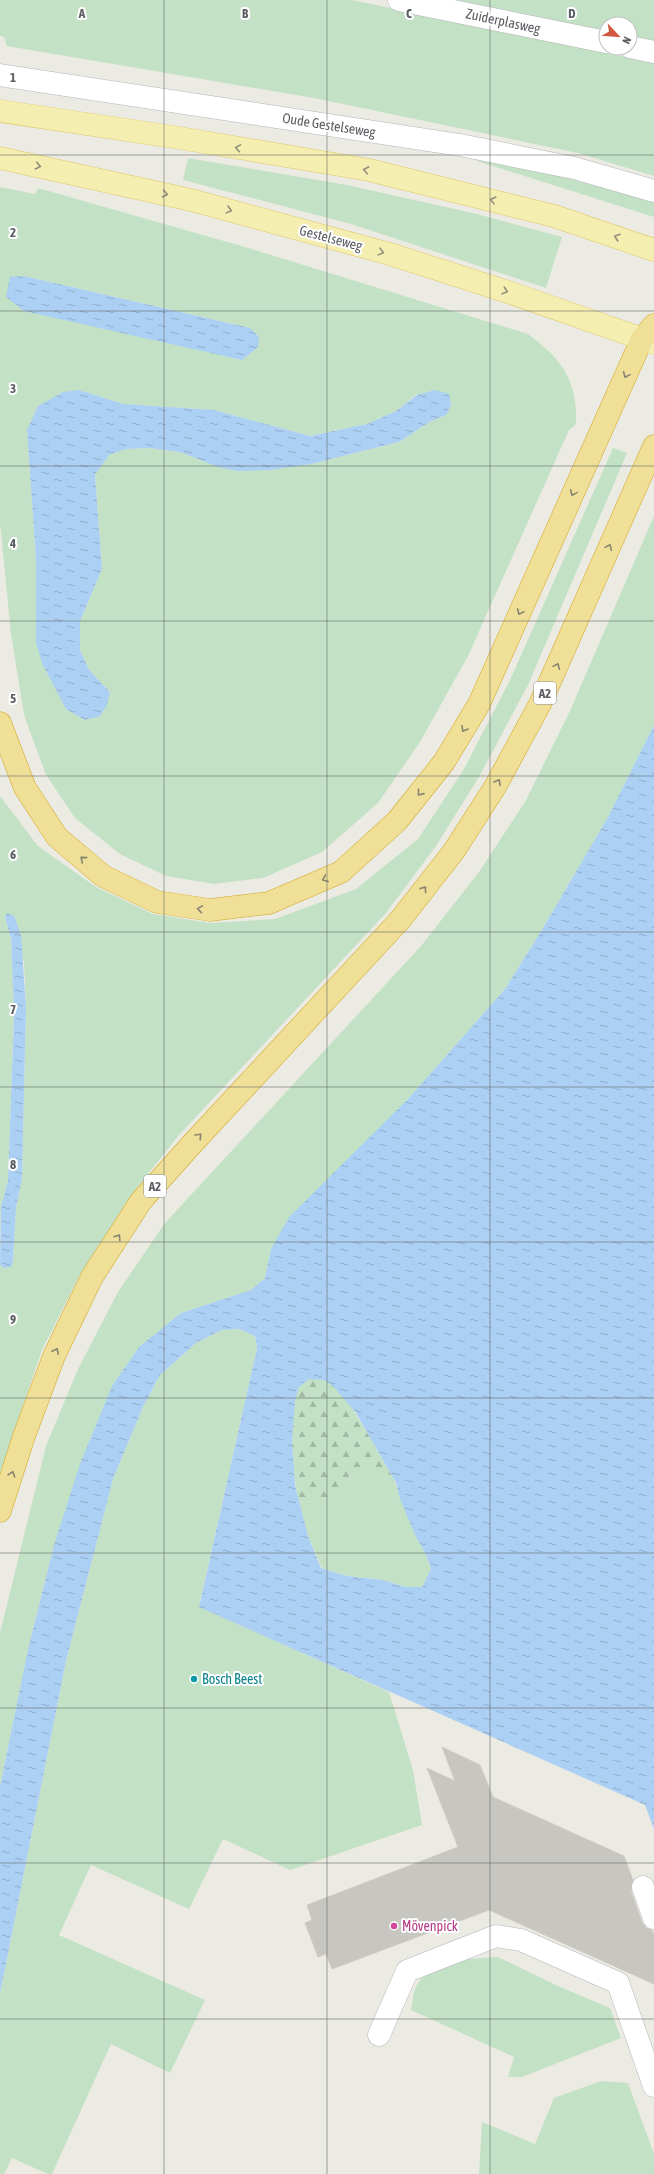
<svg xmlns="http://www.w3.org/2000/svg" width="654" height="2174" viewBox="0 0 654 2174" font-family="'Asap Condensed',sans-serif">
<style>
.grass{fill:#c3e1c5;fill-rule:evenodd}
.forest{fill:url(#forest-firs)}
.water{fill:url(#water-ripples);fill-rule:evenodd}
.building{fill:#c7c6c0;stroke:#d0cdc3}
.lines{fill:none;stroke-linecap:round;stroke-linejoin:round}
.minor-casing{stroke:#b4b5b9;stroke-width:23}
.major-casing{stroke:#dfc66a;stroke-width:23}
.highway-casing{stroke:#d3a61d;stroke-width:23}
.minor{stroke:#fff;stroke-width:22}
.major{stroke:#f4eeb0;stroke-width:22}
.highway{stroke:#efdf97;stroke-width:22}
.oneway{stroke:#91907d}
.oneway2{stroke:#878572}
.grid{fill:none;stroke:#5b5e62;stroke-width:1;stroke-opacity:0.55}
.culture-dot{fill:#0f9aa8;stroke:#fff;stroke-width:1.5}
.hotel-dot{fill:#d1479c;stroke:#fff;stroke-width:1.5}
.labels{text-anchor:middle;stroke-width:4;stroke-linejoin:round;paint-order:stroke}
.shield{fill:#fff;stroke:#8c8e91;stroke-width:1}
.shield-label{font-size:13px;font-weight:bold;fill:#5b5e62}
.street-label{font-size:14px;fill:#5b5e62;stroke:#fff}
.culture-label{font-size:14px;fill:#0d838f;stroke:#fff;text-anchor:start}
.hotel-label{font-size:14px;fill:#b23c85;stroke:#fff;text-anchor:start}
.grid-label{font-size:13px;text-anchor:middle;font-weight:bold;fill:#5b5e62;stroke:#fff;stroke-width:4;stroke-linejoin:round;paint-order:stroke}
</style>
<defs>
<pattern id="forest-firs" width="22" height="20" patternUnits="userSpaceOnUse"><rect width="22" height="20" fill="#c3e1c5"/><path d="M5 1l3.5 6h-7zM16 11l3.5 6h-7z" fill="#a1baa3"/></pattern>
<pattern id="water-ripples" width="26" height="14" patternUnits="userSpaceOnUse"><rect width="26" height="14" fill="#acd0f4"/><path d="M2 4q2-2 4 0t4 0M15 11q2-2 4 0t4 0" fill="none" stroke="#8facc9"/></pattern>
</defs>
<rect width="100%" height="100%" fill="#ecebe3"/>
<g class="grass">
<path d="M 0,0 L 352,0 L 654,63 L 654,176 L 578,153 L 314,98 L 7,46 L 4,37 L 0,36 Z"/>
<path d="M 455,0 L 654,0 L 654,41 L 630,36 L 630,24 L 606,24 L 606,31 Z"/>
<path d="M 188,158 L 347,185 L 477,214 L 562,237 L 546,288 L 351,224 L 183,180 Z"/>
<path d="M 474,160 L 571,175 L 654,200 L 654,217 Z"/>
<path d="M 0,187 L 35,194 L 38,188 L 245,247 L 528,334 C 562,359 578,381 576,424 L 569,430 L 468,656 L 420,742 L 378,803 L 322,852 L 263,878 L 214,884 L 166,876 L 120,854 L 75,818 L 46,775 L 24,715 L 11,634 L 0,523 ZM 24,276 L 250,328 L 10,278 ZM 79,390 L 123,404 L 214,410 L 310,436 L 367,424 L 396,411 L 417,394 L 446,415 L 431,421 L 399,442 L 311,464 L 218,467 L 180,452 L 149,448 L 126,449 L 109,455 L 95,475 L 102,569 L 80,621 L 80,650 L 89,670 L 110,692 L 36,643 L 36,559 L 27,430 Z"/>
<path d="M 613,448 L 627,453 L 528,685 L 479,777 L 436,846 L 386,913 L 179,1135 L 132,1194 L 81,1273 L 42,1350 L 0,1473 L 0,1265 L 4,1268 L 13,1261 L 16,1208 L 22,1179 L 26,1006 L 24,962 L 5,918 L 11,938 L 14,1014 L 8,1181 L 1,1206 L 0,1253 L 0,796 L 38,846 L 96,887 L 153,914 L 210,923 L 275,919 L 356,889 L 418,839 L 464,769 L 511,678 Z"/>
<path d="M 654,516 L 654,725 L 608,817 L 543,928 L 505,989 L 408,1099 L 271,1249 L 265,1278 L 251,1290 L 181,1313 L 54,1545 L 28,1649 L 0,1787 L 0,1633 L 46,1446 L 78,1369 L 118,1292 L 165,1223 L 421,946 L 479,872 L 525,802 L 570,711 Z"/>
<path d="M 239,1329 L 255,1336 L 257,1348 L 199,1606 L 389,1692 L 413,1770 L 422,1825 L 290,1870 L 223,1839 L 189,1909 L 91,1865 L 59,1935 L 205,2000 L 170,2073 L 111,2044 L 52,2174 L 48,2174 L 12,2158 L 4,2174 L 0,2174 L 0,1994 L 66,1661 L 113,1479 L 143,1407 L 160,1375 L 196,1343 L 222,1330 Z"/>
<path d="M 363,1471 L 392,1475 L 415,1535 L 427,1557 L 431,1570 L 422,1587 L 406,1587 L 383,1580 L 347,1576 L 322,1568 L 308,1536 L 299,1503 L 334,1497 L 352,1475 Z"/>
<path d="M 498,1957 L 558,1986 L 610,2008 L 621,2038 L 522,2077 L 508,2077 L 514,2057 L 411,2010 C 412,2004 413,1995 415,1989 C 430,1958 470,1959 498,1957 Z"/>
<path d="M 601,2081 L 628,2083 L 654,2154 L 654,2174 L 479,2174 L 482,2122 L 535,2144 L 554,2098 Z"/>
</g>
<path class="forest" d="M 309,1379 C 313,1379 320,1378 324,1380 C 348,1389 377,1453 392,1475 L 363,1471 L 352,1475 L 334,1497 L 299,1503 C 294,1482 286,1404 299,1387 C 301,1384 306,1381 309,1379 Z"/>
<g class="water">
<path d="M 24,276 L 250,328 L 259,337 L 258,347 L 242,360 L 24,311 L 6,297 L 10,277 Z"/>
<path d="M 79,390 L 123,404 L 214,410 L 310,436 L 367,424 L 396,411 L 417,395 L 435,390 L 449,394 L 451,405 L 446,415 L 431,421 L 399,442 L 311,464 L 271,470 L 237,471 L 218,467 L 180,452 L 149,448 L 126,449 L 109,455 L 95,475 L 102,569 L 80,621 L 80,650 L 89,670 L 110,692 L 107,705 L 100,716 L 85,720 L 66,709 L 42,663 L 36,643 L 36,559 L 27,430 L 38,406 L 63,392 Z"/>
<path d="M 654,725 L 654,1829 L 645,1805 L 199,1607 L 257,1348 L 255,1336 L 239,1329 L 222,1330 L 196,1343 L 160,1375 L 143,1407 L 113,1479 L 66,1661 L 0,1994 L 0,1787 L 28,1649 L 54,1545 L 80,1464 L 112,1386 L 140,1346 L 181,1313 L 251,1290 L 265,1278 L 271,1249 L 289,1217 L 408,1099 L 505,989 L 543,928 L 608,817 ZM 309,1379 L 324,1380 L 333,1386 L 356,1413 L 396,1483 L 400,1499 L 415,1535 L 427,1557 L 431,1569 L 422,1587 L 406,1587 L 383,1580 L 347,1576 L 321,1568 L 308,1536 L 295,1485 L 292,1440 L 295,1401 L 299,1387 Z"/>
<path d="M 7,913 L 14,916 L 21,935 L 26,1006 L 22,1179 L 16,1208 L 13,1261 L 11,1267 L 4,1268 L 0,1265 L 1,1206 L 8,1181 L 14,1014 L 11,938 L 5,918 Z"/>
</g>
<path class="building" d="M 442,1747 L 480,1765 L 493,1797 L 624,1856 L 633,1880 L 631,1891 L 642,1922 L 646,1928 L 652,1930 L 654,1935 L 654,1984 L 489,1910 L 332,1969 L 326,1954 L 318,1957 L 305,1923 L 312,1920 L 307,1905 L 458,1847 L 427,1768 L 455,1781 Z"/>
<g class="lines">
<g class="minor-casing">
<g id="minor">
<path d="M 399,0 L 606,42"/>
<path d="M 630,47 L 654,52"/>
<path d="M 0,75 L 460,145 L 574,168 L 654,191"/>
<path d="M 643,1887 L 654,1918"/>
<path d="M 379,2035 L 407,1971 L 496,1936 L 521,1940 L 618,1983 L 654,2086"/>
</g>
</g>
<g class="major-casing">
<g id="major">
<path d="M 0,111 L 180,138 L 369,170 L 554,216 L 654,250"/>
<path d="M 0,158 L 191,200 L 390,254 L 511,293 L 654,343"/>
</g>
</g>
<g class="highway-casing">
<g id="highway">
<path d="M 0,723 L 25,788 L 57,837 L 103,876 L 157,902 L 210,910 L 269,903 L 341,872 L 397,821 L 444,762 L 479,704 L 642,339 L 654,325"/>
<path d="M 0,1511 L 24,1436 L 54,1356 L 92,1277 L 141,1201 L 192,1144 L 400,920 L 454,851 L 495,787 L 540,704 L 654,446"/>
</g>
</g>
<use href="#minor" class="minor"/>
<use href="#major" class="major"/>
<use href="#highway" class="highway"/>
</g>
<defs><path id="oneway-chevron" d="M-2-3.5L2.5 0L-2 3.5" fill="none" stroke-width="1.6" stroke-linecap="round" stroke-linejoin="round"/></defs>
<g class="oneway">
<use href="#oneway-chevron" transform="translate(238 148) rotate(-170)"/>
<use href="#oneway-chevron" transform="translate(38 166) rotate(12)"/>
<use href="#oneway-chevron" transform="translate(366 170) rotate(-169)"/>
<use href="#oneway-chevron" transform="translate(165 194) rotate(12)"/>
<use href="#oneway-chevron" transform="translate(493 200) rotate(-166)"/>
<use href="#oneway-chevron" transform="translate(229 210) rotate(15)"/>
<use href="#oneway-chevron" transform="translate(617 237) rotate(-161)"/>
<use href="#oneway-chevron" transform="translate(381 252) rotate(15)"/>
<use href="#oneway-chevron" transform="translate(505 291) rotate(18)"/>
</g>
<g class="oneway2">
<use href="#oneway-chevron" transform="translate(626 375) rotate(114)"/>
<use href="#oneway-chevron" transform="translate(573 493) rotate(114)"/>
<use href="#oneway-chevron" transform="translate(609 547) rotate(-66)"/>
<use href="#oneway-chevron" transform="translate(520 612) rotate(114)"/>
<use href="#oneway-chevron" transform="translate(557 666) rotate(-66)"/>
<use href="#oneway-chevron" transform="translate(464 729) rotate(121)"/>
<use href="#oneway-chevron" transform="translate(498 782) rotate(-61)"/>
<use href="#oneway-chevron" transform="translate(420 793) rotate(129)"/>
<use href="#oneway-chevron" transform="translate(83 859) rotate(-140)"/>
<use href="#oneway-chevron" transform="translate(325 879) rotate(157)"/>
<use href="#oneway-chevron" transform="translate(424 889) rotate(-52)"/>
<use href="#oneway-chevron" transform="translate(200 909) rotate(-171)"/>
<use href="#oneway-chevron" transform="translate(199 1136) rotate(-47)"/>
<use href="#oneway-chevron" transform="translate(118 1237) rotate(-57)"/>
<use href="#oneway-chevron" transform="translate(56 1351) rotate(-65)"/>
<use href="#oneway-chevron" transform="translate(12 1474) rotate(-72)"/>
</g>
<path class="grid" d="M 164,0 L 164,2174M 327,0 L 327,2174M 490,0 L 490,2174M 0,155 L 654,155M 0,311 L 654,311M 0,466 L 654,466M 0,621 L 654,621M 0,776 L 654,776M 0,932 L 654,932M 0,1087 L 654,1087M 0,1242 L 654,1242M 0,1398 L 654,1398M 0,1553 L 654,1553M 0,1708 L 654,1708M 0,1863 L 654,1863M 0,2019 L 654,2019"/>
<circle class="culture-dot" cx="194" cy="1679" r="4"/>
<circle class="hotel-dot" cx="394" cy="1926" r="4"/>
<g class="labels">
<g class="shield">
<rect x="534" y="682" width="22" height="22" rx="3"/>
<rect x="144" y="1175" width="22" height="22" rx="3"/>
</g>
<g class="shield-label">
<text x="545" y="698">A2</text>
<text x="155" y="1191">A2</text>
</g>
<g class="street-label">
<text transform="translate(503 21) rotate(12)" y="5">Zuiderplasweg</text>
<text transform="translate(329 125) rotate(9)" y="5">Oude Gestelseweg</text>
<text transform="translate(331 238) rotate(15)" y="5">Gestelseweg</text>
</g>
<g class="culture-label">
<text x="202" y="1684">Bosch Beest</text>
</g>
<g class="hotel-label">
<text x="402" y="1931">Mövenpick</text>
</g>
</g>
<g class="grid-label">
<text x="82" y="18">A</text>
<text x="245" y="18">B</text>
<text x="409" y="18">C</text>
<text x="572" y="18">D</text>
<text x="13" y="82">1</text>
<text x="13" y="237">2</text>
<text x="13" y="393">3</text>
<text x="13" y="548">4</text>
<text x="13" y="703">5</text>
<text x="13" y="859">6</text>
<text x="13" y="1014">7</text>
<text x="13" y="1169">8</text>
<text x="13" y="1324">9</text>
</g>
<g transform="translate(618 36) rotate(116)"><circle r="19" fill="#ffffff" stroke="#bdbfc0"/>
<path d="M0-3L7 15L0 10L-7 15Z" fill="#d25843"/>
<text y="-6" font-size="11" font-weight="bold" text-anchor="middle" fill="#5b5e62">N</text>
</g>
</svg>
